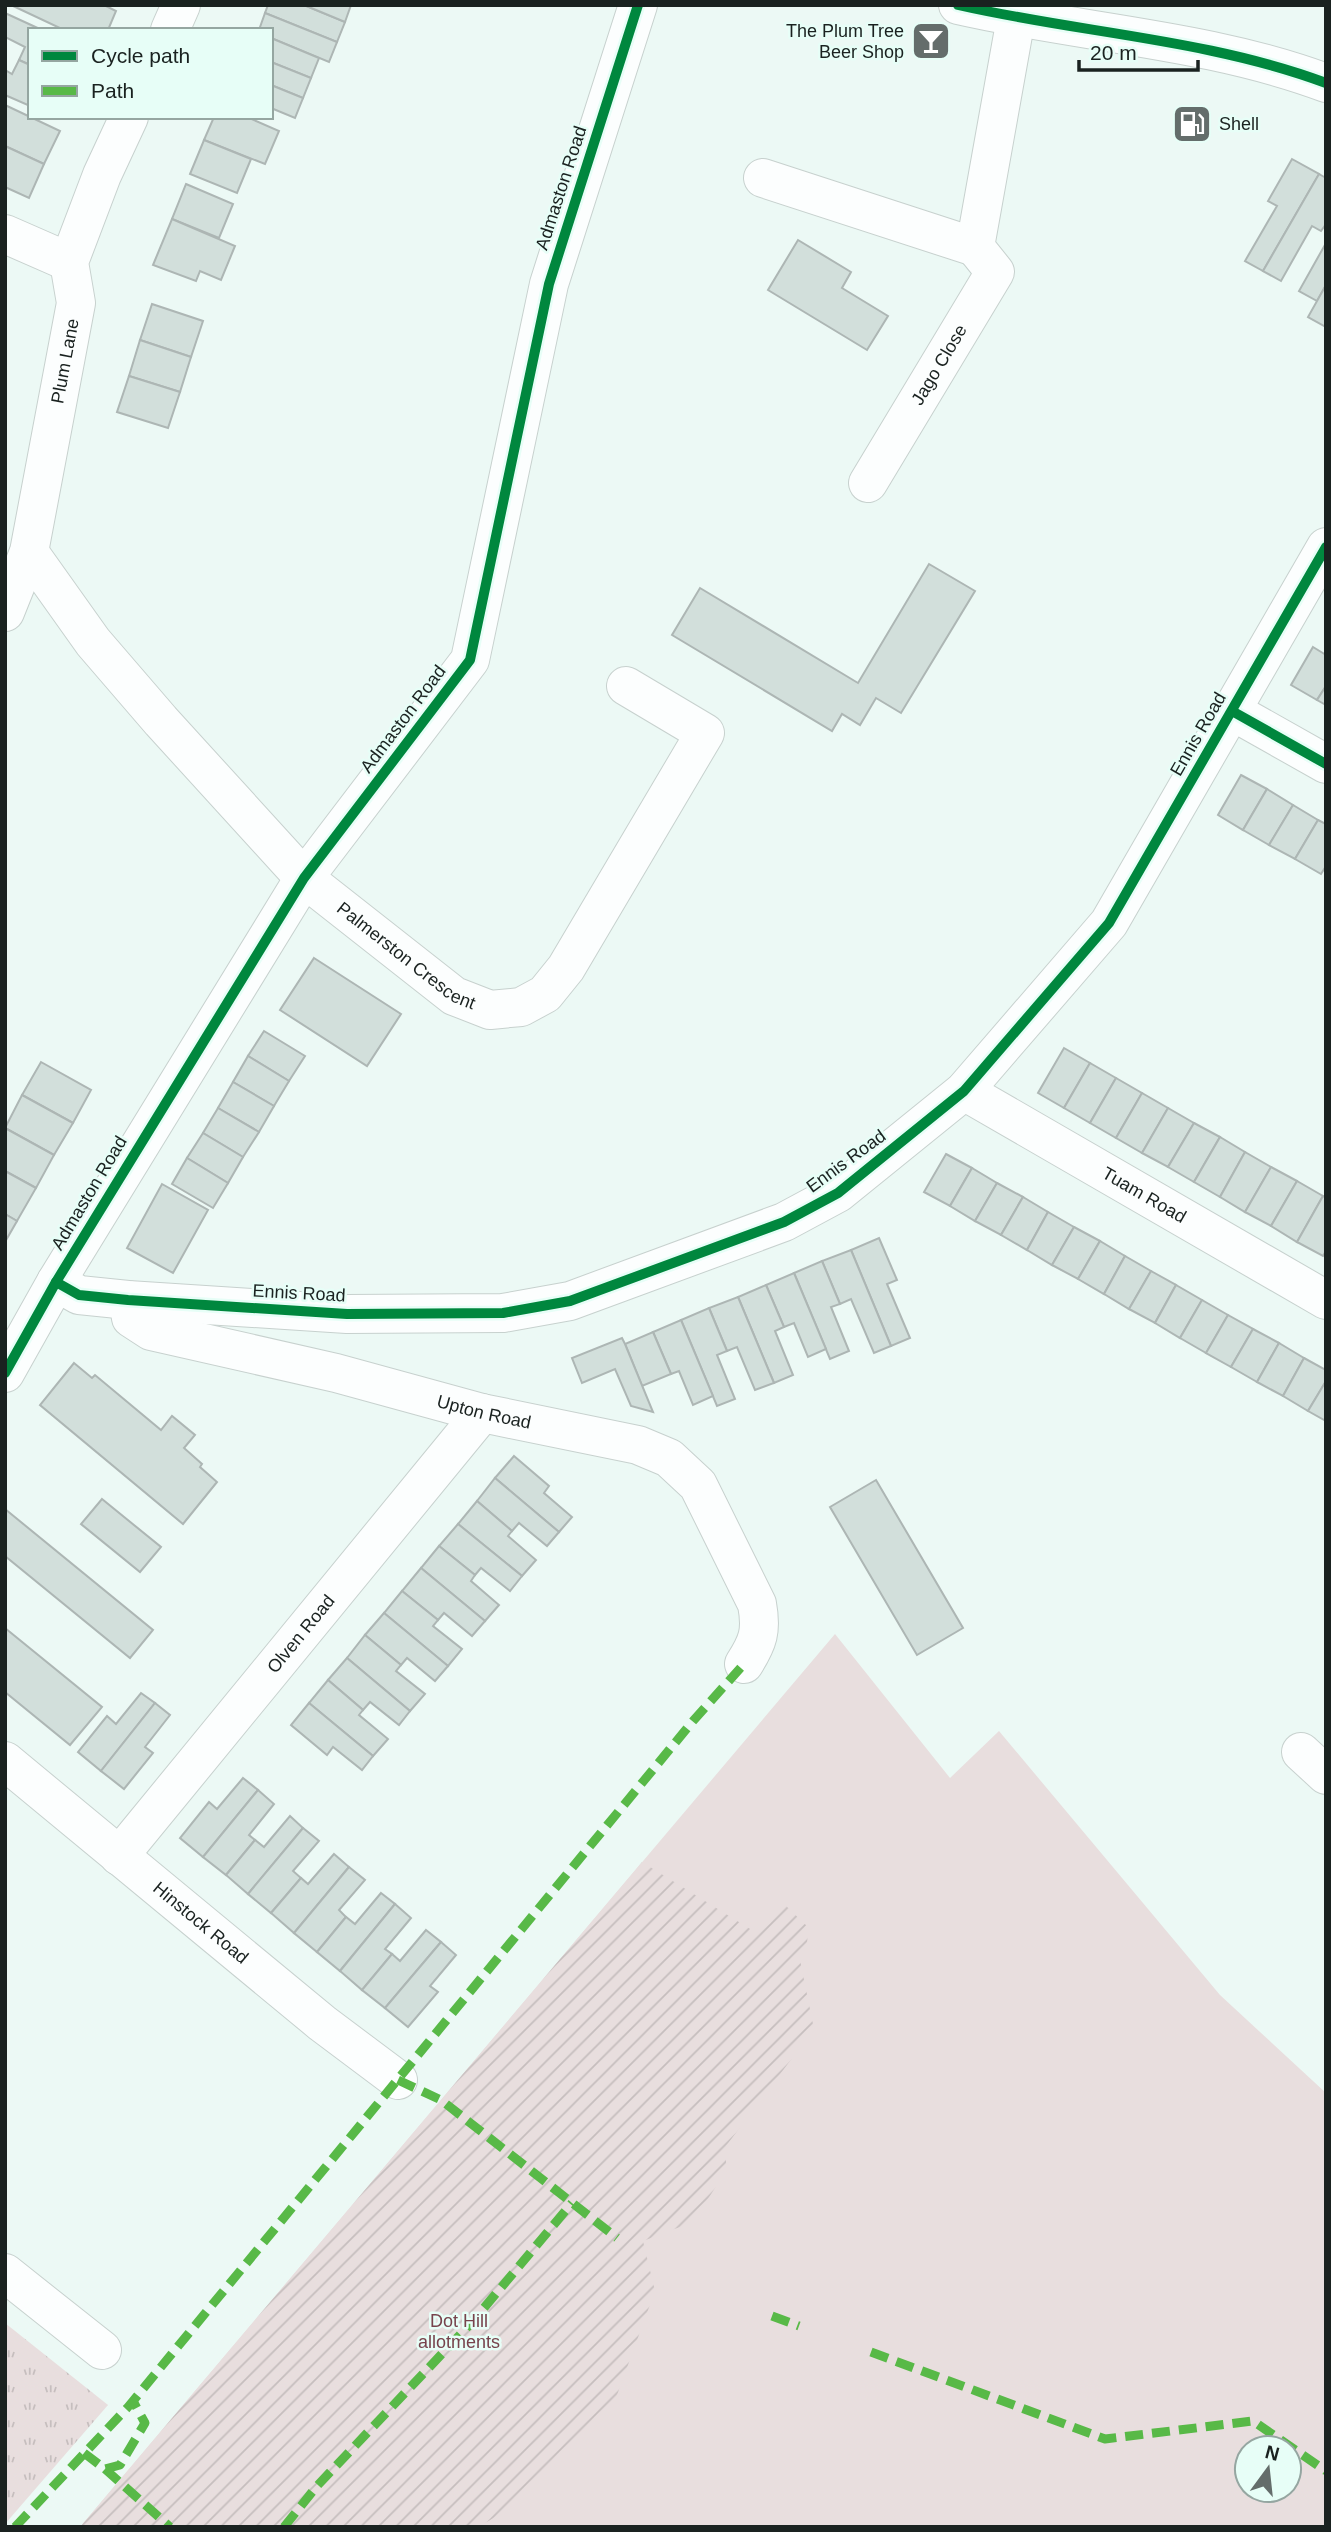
<svg xmlns="http://www.w3.org/2000/svg" width="1331" height="2532" viewBox="0 0 1331 2532" font-family="Arial,sans-serif">
	<style>
		.grass { fill: #e8dede; fill-rule: evenodd }
		.park { fill: url(#park-tufts) }
		.garden { fill: url(#garden-furrows) }
		.building { fill: #d2dfdb; stroke: #adb6b4; stroke-width: 2 }
		.lines { fill: none; stroke-linecap: round; stroke-linejoin: round }
		.minor-casing { stroke: #c7d1ce; stroke-width: 40 }
		.minor { stroke: #fcfefe; stroke-width: 38 }
		.quiet { stroke: #58b947; stroke-width: 9; stroke-dasharray: 18 9; stroke-linecap: butt }
		.cycleway-casing { stroke: #e7fef7; stroke-width: 15 }
		.cycleway { stroke: #00873e; stroke-width: 10 }
		.labels { text-anchor: middle; stroke-width: 5; stroke-linejoin: round; paint-order: stroke }
		.poi-label { font-size: 18px; fill: #1a2220; stroke: #e7fef7; text-anchor: end }
		.street-label { font-size: 18px; fill: #1a2220; stroke: #e7fef7 }
		.park-label { font-size: 18px; fill: #77434c; stroke: #e7fef7 }
	</style>
	<defs>
		<pattern id="park-tufts" width="24" height="20" patternUnits="userSpaceOnUse" patternTransform="scale(1.75)"><rect width="24" height="20" fill="#e8dede"/><path d="M3 7l-1-3M5 7V3M7 7l1-3M15 17l-1-3M17 17v-4M19 17l1-3" fill="none" stroke="#c6bebe"/></pattern>
		<pattern id="garden-furrows" width="10" height="10" patternUnits="userSpaceOnUse" patternTransform="scale(1.75)"><rect width="10" height="10" fill="#e8dede"/><path d="M-1 1l2-2M0 10L10 0M9 11l2-2" fill="none" stroke="#c6bebe"/></pattern>
	</defs>
	<rect width="100%" height="100%" fill="#ecf9f5"/>
	<path class="grass" d="M835,1634l115,144 49,-47 221,264 106,98v434h-1246zM1247,2448h42v42h-42z"/>
	<polygon class="park" points="5,2323 108,2405 5,2524"/>
	<polygon class="garden" points="642,1862 755,1932 785,1905 809,1928 807,1942 800,1960 814,2029 726,2146 726,2171 693,2222 643,2241 655,2291 613,2406 523,2501 478,2527 80,2527"/>
	<g class="building">
		<polygon points="11,5 104,5 116,11 108,30 64,30"/>
		<polygon points="268,5 304,5 345,22 337,42 265,13"/>
		<polygon points="304,5 351,5 345,22"/>
		<polygon points="5,13 42,30 30,30 30,65 19,60 25,47 5,37"/>
		<polygon points="265,13 337,42 329,62 271,38 271,30 259,30"/>
		<polygon points="271,38 319,58 311,78 271,62"/>
		<polygon points="19,60 30,65 30,106 5,95 5,70 12,74"/>
		<polygon points="271,62 311,78 303,98 271,85"/>
		<polygon points="271,85 303,98 295,118 271,108"/>
		<polygon points="5,105 60,131 44,164 5,146"/>
		<polygon points="214,117 247,117 279,131 265,164 204,140"/>
		<polygon points="204,140 251,159 237,193 190,174"/>
		<polygon points="5,146 44,164 29,198 5,187"/>
		<polygon points="1292,159 1319,174 1263,271 1245,261 1277,206 1268,201"/>
		<polygon points="1319,174 1326,178 1326,224 1321,231 1312,226 1281,281 1263,271"/>
		<polygon points="186,184 233,204 219,238 172,219"/>
		<polygon points="172,219 235,246 221,280 200,271 196,281 153,265"/>
		<polygon points="798,240 851,272 842,288 888,316 867,350 768,290"/>
		<polygon points="1326,243 1326,285 1317,301 1299,291"/>
		<polygon points="1326,285 1326,327 1308,317"/>
		<polygon points="152,304 203,321 191,357 140,340"/>
		<polygon points="140,340 191,357 180,392 129,376"/>
		<polygon points="129,376 180,392 168,428 117,412"/>
		<polygon points="929,564 975,591 901,713 876,698 860,725 842,714 832,731 672,635 700,588 858,683"/>
		<polygon points="1313,647 1326,655 1326,686 1317,700 1291,685"/>
		<polygon points="1326,686 1326,705 1317,700"/>
		<polygon points="1241,775 1267,789 1243,830 1218,815"/>
		<polygon points="1267,789 1293,805 1269,845 1243,830"/>
		<polygon points="1293,805 1318,820 1295,859 1269,845"/>
		<polygon points="1318,820 1326,824 1326,866 1321,874 1295,859"/>
		<polygon points="314,958 401,1014 367,1066 280,1010"/>
		<polygon points="264,1031 305,1056 289,1081 248,1056"/>
		<polygon points="1064,1048 1090,1063 1064,1108 1038,1093"/>
		<polygon points="248,1056 289,1081 274,1106 233,1082"/>
		<polygon points="41,1062 91,1090 73,1123 22,1095"/>
		<polygon points="1090,1063 1116,1078 1090,1123 1064,1108"/>
		<polygon points="1116,1078 1142,1093 1116,1138 1090,1123"/>
		<polygon points="233,1082 274,1106 259,1132 218,1108"/>
		<polygon points="1142,1093 1168,1108 1142,1153 1116,1138"/>
		<polygon points="22,1095 73,1123 54,1155 5,1128"/>
		<polygon points="218,1108 259,1132 243,1157 203,1133"/>
		<polygon points="1168,1108 1194,1123 1168,1167 1142,1153"/>
		<polygon points="1194,1123 1220,1137 1194,1182 1168,1167"/>
		<polygon points="5,1128 54,1155 36,1188 5,1171"/>
		<polygon points="203,1133 243,1157 228,1183 187,1158"/>
		<polygon points="1220,1137 1245,1152 1220,1197 1194,1182"/>
		<polygon points="1245,1152 1271,1167 1245,1212 1220,1197"/>
		<polygon points="946,1154 972,1168 950,1206 924,1192"/>
		<polygon points="187,1158 228,1183 213,1208 172,1184"/>
		<polygon points="1271,1167 1297,1181 1271,1226 1245,1212"/>
		<polygon points="972,1168 997,1183 975,1221 950,1206"/>
		<polygon points="5,1171 36,1188 17,1221 5,1214"/>
		<polygon points="1297,1181 1323,1196 1297,1242 1271,1226"/>
		<polygon points="997,1183 1023,1197 1001,1235 975,1221"/>
		<polygon points="162,1184 208,1210 173,1273 127,1248"/>
		<polygon points="1323,1196 1326,1198 1326,1251 1323,1256 1297,1242"/>
		<polygon points="1023,1197 1048,1212 1027,1250 1001,1235"/>
		<polygon points="1048,1212 1074,1227 1052,1265 1027,1250"/>
		<polygon points="5,1214 17,1221 5,1242"/>
		<polygon points="1074,1227 1100,1241 1078,1279 1052,1265"/>
		<polygon points="879,1238 897,1280 887,1284 910,1338 891,1346 851,1250"/>
		<polygon points="1100,1241 1125,1256 1104,1294 1078,1279"/>
		<polygon points="851,1250 891,1346 874,1353 851,1299 840,1304 822,1261"/>
		<polygon points="1125,1256 1151,1271 1129,1309 1104,1294"/>
		<polygon points="822,1261 840,1304 831,1307 849,1351 830,1359 794,1273"/>
		<polygon points="1151,1271 1176,1285 1155,1323 1129,1309"/>
		<polygon points="794,1273 826,1349 808,1357 794,1323 784,1327 766,1285"/>
		<polygon points="766,1285 784,1327 775,1331 793,1375 774,1383 738,1297"/>
		<polygon points="1176,1285 1202,1300 1180,1338 1155,1323"/>
		<polygon points="738,1297 774,1383 755,1390 737,1347 727,1351 709,1308"/>
		<polygon points="1202,1300 1228,1315 1206,1353 1180,1338"/>
		<polygon points="709,1308 727,1351 717,1355 735,1399 717,1406 681,1320"/>
		<polygon points="1228,1315 1253,1329 1231,1367 1206,1353"/>
		<polygon points="681,1320 713,1396 693,1405 679,1371 671,1374 653,1332"/>
		<polygon points="1253,1329 1279,1343 1257,1382 1231,1367"/>
		<polygon points="653,1332 671,1374 642,1386 625,1344"/>
		<polygon points="622,1338 625,1344 653,1412 631,1406 615,1369 582,1383 572,1358"/>
		<polygon points="1279,1343 1304,1358 1283,1396 1257,1382"/>
		<polygon points="1304,1358 1326,1370 1326,1381 1308,1411 1283,1396"/>
		<polygon points="74,1363 92,1378 95,1375 161,1430 172,1416 195,1435 184,1448 202,1464 200,1467 217,1482 183,1524 40,1405"/>
		<polygon points="1326,1381 1326,1421 1308,1411"/>
		<polygon points="514,1456 549,1486 544,1493 572,1517 559,1532 495,1478"/>
		<polygon points="495,1478 559,1532 547,1546 519,1523 512,1531 477,1501"/>
		<polygon points="876,1480 963,1628 917,1655 830,1507"/>
		<polygon points="102,1499 161,1547 140,1572 81,1524"/>
		<polygon points="477,1501 512,1531 508,1536 536,1560 522,1576 458,1524"/>
		<polygon points="5,1509 153,1630 130,1658 5,1556"/>
		<polygon points="458,1524 522,1576 510,1591 481,1568 475,1575 439,1546"/>
		<polygon points="439,1546 475,1575 471,1581 499,1605 485,1621 421,1568"/>
		<polygon points="421,1568 485,1621 472,1636 444,1613 438,1620 402,1591"/>
		<polygon points="402,1591 438,1620 433,1626 462,1649 448,1666 384,1613"/>
		<polygon points="384,1613 448,1666 435,1681 407,1658 401,1665 365,1635"/>
		<polygon points="5,1628 102,1707 70,1745 5,1692"/>
		<polygon points="365,1635 401,1665 396,1671 425,1694 410,1711 347,1658"/>
		<polygon points="347,1658 410,1711 399,1725 370,1702 363,1710 328,1680"/>
		<polygon points="328,1680 363,1710 359,1715 388,1739 373,1756 309,1703"/>
		<polygon points="141,1693 155,1703 101,1771 78,1752 107,1716 116,1724"/>
		<polygon points="155,1703 170,1715 145,1747 153,1753 124,1789 101,1771"/>
		<polygon points="309,1703 373,1756 362,1770 333,1747 327,1755 291,1725"/>
		<polygon points="243,1778 258,1790 203,1857 180,1838 209,1802 217,1809"/>
		<polygon points="258,1790 274,1804 249,1835 255,1840 226,1875 203,1857"/>
		<polygon points="290,1816 303,1828 248,1894 226,1875 255,1840 264,1847"/>
		<polygon points="303,1828 319,1841 293,1871 301,1878 271,1913 248,1894"/>
		<polygon points="334,1854 349,1867 294,1933 271,1913 301,1878 308,1884"/>
		<polygon points="349,1867 365,1880 339,1910 346,1917 317,1952 294,1933"/>
		<polygon points="381,1893 395,1904 340,1971 317,1952 346,1917 355,1924"/>
		<polygon points="395,1904 411,1918 385,1949 392,1954 362,1990 340,1971"/>
		<polygon points="426,1930 441,1942 385,2008 362,1990 392,1954 400,1961"/>
		<polygon points="441,1942 456,1955 430,1986 438,1992 408,2027 385,2008"/>
	</g>
	<g class="lines">
		<g class="minor-casing">
			<g id="minor">
				<path d="M958,5c122,28 250,34 368,78"/>
				<polyline points="170,30 181,5"/>
				<polyline points="763,178 975,247"/>
				<polyline points="5,234 69,262"/>
				<path id="s1" d="M868,483l127,-211 -20,-25 41,-229"/>
				<path id="s2" d="M29,552l64,90 68,79 143,157 150,118 36,14 31,-3 24,-13 21,-26 139,-235 -79,-47"/>
				<path id="s3" d="M5,612l24,-60 47,-249 -7,-41 33,-87 27,-58"/>
				<polyline points="1232,711 1326,764"/>
				<path id="s4" d="M964,1091l362,209"/>
				<polyline points="56,1282 79,1295 128,1300 347,1314 503,1313 570,1301 784,1222 838,1193 964,1091 1109,923 1326,547"/>
				<path id="s5" d="M128,1300l3,18 20,13 185,42 146,40 156,32 31,13 29,27 59,119c5,27 1,38 -13,60"/>
				<polyline points="5,1373 56,1282 304,878 470,660 549,284 638,5"/>
				<polyline points="1301,1752 1326,1775"/>
				<path id="s6" d="M5,1761l317,262 76,57"/>
				<path id="s7" d="M119,1856l363,-443"/>
				<polyline points="5,2273 102,2350"/>
			</g>
		</g>
		<use href="#minor" class="minor"/>
		<g class="quiet">
			<polyline points="398,2080 441,2100 617,2238"/>
			<polyline points="772,2316 799,2326"/>
			<polyline points="871,2352 1105,2439 1253,2421 1326,2471"/>
			<polyline points="84,2453 105,2469 120,2465 145,2423 133,2401"/>
			<polyline points="105,2469 170,2527"/>
			<polyline points="15,2527 128,2407 693,1721 744,1664"/>
			<polyline points="284,2527 317,2486 473,2321 572,2203"/>
		</g>
		<g class="cycleway-casing">
			<g id="cycleway">
				<path d="M958,5c122,28 250,34 368,78"/>
				<polyline points="1232,711 1326,764"/>
				<polyline points="56,1282 79,1295 128,1300 347,1314 503,1313 570,1301 784,1222 838,1193 964,1091 1109,923 1326,547"/>
				<polyline points="5,1373 56,1282 304,878 470,660 549,284 638,5"/>
			</g>
		</g>
		<use href="#cycleway" class="cycleway"/>
	</g>
	<defs>
		<g id="bar-square" transform="scale(2.0125)"><rect x="-9" y="-9" width="18" height="18" rx="4" fill="#646d6b" stroke="#e7fef7"/><path d="M-6-5H6L.8 .8V4.5H3.5V6h-7V4.5H-.8V.8Z" fill="#fff"/></g>
		<g id="fuel-square" transform="scale(2.0125)"><rect x="-9" y="-9" width="18" height="18" rx="4" fill="#646d6b" stroke="#e7fef7"/><path d="M-5.5-6h7V0h2V4h1.3V-2.5L3-4.5l.8-.8L6-3V5H2.5V1h-1V6h-7ZM-4.2-4.7v3.2H.2V-4.7Z" fill="#fff"/></g>
	</defs>
	<g fill-rule="evenodd">
		<use href="#bar-square" x="931" y="41"/>
		<use href="#fuel-square" x="1192" y="124"/>
	</g>
	<g class="labels">
		<g class="poi-label">
			<text x="904" y="37">The Plum Tree<tspan x="904" dy="21">Beer Shop</tspan></text>
			<text x="1219" y="130" text-anchor="start">Shell</text>
		</g>
		<g class="street-label">
			<text transform="translate(561 188) rotate(-72)" y="6">Admaston Road</text>
			<text dy="6" stroke="none"><textPath href="#s3" startOffset="259">Plum Lane</textPath></text>
			<text dy="6" stroke="none"><textPath href="#s1" startOffset="138">Jago Close</textPath></text>
			<text transform="translate(403 719) rotate(-53)" y="6">Admaston Road</text>
			<text transform="translate(1198 734) rotate(-60)" y="6">Ennis Road</text>
			<text dy="6" stroke="none"><textPath href="#s2" startOffset="556">Palmerston Crescent</textPath></text>
			<text transform="translate(846 1161) rotate(-36)" y="6">Ennis Road</text>
			<text transform="translate(89 1193) rotate(-59)" y="6">Admaston Road</text>
			<text dy="6" stroke="none"><textPath href="#s4" startOffset="208">Tuam Road</textPath></text>
			<text transform="translate(299 1293) rotate(3)" y="6">Ennis Road</text>
			<text dy="6" stroke="none"><textPath href="#s5" startOffset="385">Upton Road</textPath></text>
			<text dy="6" stroke="none"><textPath href="#s7" startOffset="287">Olven Road</textPath></text>
			<text dy="6" stroke="none"><textPath href="#s6" startOffset="254">Hinstock Road</textPath></text>
		</g>
		<g class="park-label">
			<text x="459" y="2327">Dot Hill<tspan x="459" dy="21">allotments</tspan></text>
		</g>
	</g>
	<rect width="1331" height="2532" fill="none" stroke="#1a2220" stroke-width="14"/>
	<rect x="28" y="28" width="245" height="91" fill="#e7fef7" stroke="#95a6a1" stroke-width="2"/>
	<rect x="42" y="51" width="35" height="10" fill="#00873e" stroke="#95a6a1" stroke-width="2"/>
	<text x="91" y="63" font-size="21" fill="#1a2220">Cycle path</text>
	<rect x="42" y="86" width="35" height="10" fill="#58b947" stroke="#95a6a1" stroke-width="2"/>
	<text x="91" y="98" font-size="21" fill="#1a2220">Path</text>
	<g transform="translate(1268 2469) rotate(15)"><circle r="33" fill="#e7fef7" stroke="#95a6a1" stroke-width="2"/>
	<path d="M0-5L12 26L0 18L-12 26Z" fill="#646d6b"/>
	<text y="-10" font-size="19" font-weight="bold" text-anchor="middle" fill="#1a2220">N</text>
	</g>
	<path d="M1079 60v10h119v-10" fill="none" stroke="#1a2220" stroke-width="3.5"/>
	<text x="1090" y="60" font-size="21" fill="#1a2220" stroke="#e7fef7" stroke-width="5" paint-order="stroke">20 m</text>
</svg>
